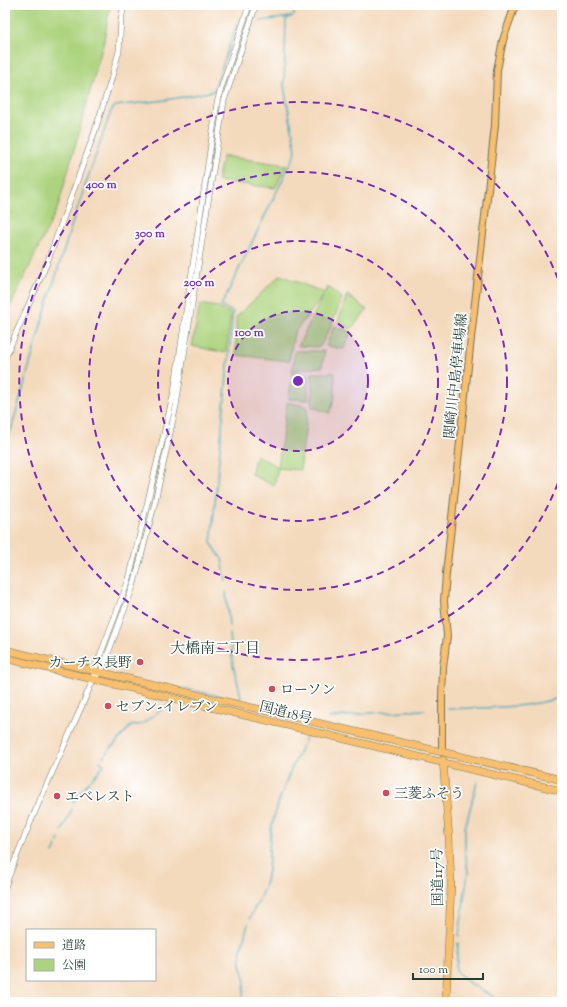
<svg xmlns="http://www.w3.org/2000/svg" width="567" height="1007" viewBox="0 0 567 1007" font-family="'Sorts Mill Goudy','Noto Serif JP',serif">
	<style>
		.green { fill: #acd37d; stroke: #668858 }
		.lines { fill: none; stroke-linecap: round; stroke-linejoin: round }
		.stream { stroke: #3ca9bb; stroke-width: 1.5 }
		.minor-casing { stroke: #6a7464; stroke-width: 6 }
		.major-casing { stroke: #6a7464; stroke-width: 8 }
		.highway-casing { stroke: #6a7464; stroke-width: 8 }
		.minor { stroke: #fff; stroke-width: 5 }
		.major { stroke: #f9bf6d; stroke-width: 6 }
		.highway { stroke: #f9bf6d; stroke-width: 7 }
		.ring { fill: none; stroke: #7b2cbf; stroke-width: 2; stroke-dasharray: 7 5 }
		.poi-dot { fill: #d1495b; stroke: #fff; stroke-width: 1.5 }
		.labels { text-anchor: middle; stroke-width: 3.5; stroke-linejoin: round; paint-order: stroke }
		.street-label { font-size: 14px; fill: #1f3d34; stroke: #fff }
		.poi-label { font-size: 14px; fill: #1f3d34; stroke: #fff; text-anchor: start }
		.neighbourhood-label { font-size: 15px; fill: #1f3d34; stroke: #fff }
		.centre { fill: #7b2cbf; stroke: #fff; stroke-width: 2 }
		.ring-label { font-size: 12px; text-anchor: middle; font-weight: bold; fill: #7b2cbf; stroke: #fff; stroke-width: 3.5; stroke-linejoin: round; paint-order: stroke }
	</style>
	<rect width="100%" height="100%" fill="#fff"/>
	<filter id="ink" filterUnits="userSpaceOnUse"><feTurbulence type="fractalNoise" baseFrequency=".025" numOctaves="2"/><feDisplacementMap in="SourceGraphic" scale="8" xChannelSelector="R" yChannelSelector="G"/><feConvolveMatrix kernelMatrix="1 2 1 2 8 2 1 2 1" color-interpolation-filters="sRGB"/></filter>
	<filter id="wash" filterUnits="userSpaceOnUse"><feTurbulence type="fractalNoise" baseFrequency=".012" numOctaves="4" result="noise"/><feDisplacementMap in="SourceGraphic" scale="16" xChannelSelector="R" yChannelSelector="G"/><feGaussianBlur stdDeviation="0.9" result="paint"/><feColorMatrix in="noise" values="0 0 0 0 0 0 0 0 0 0 0 0 0 0 0 0 0 1.4 0 .05"/><feComposite in="paint" operator="in"/></filter>
	<g filter="url(#wash)">
		<rect width="100%" height="100%" fill="#f4dabd"/>
		<g class="green">
			<polygon points="5,5 110,5 104,41 58,207 5,317"/>
			<polygon points="223,156 287,165 275,188 217,181"/>
			<polygon points="280,275 325,293 328,287 342,298 332,324 320,347 298,346 323,296 294,333 289,361 236,355 236,317"/>
			<polygon points="347,295 367,310 351,329 338,322"/>
			<polygon points="200,304 217,307 231,314 226,353 192,346"/>
			<polygon points="334,326 351,332 344,349 326,346"/>
			<polygon points="295,351 325,351 322,367 294,370 308,376 308,400 289,399"/>
			<polygon points="312,373 335,373 335,397 330,413 312,407"/>
			<polygon points="287,402 308,407 300,470 278,468 274,486 251,474 256,455 278,467"/>
		</g>
		<g class="lines">
			<g class="stream">
				<polyline points="260,21 291,17 294,15 294,8 292,5"/>
				<polyline points="5,451 46,308 71,227 111,111 115,106 166,100 214,91 226,55 237,25"/>
				<polyline points="226,581 222,559 211,543 233,312 221,306 295,154 296,151 284,86 286,20 288,18"/>
				<polyline points="226,592 229,626"/>
				<polyline points="182,688 239,700 241,696 233,665 230,634"/>
				<path d="M448,709c38,-2 77,0 114,-12"/>
				<polyline points="329,718 370,713 425,710"/>
				<polyline points="103,757 131,726 142,724 169,704"/>
				<polyline points="73,802 83,789 104,765 100,761"/>
				<polyline points="62,831 72,809"/>
				<polyline points="53,853 59,839"/>
				<path d="M250,918c7,-15 17,-32 18,-49 2,-14 0,-29 4,-43 7,-31 20,-60 34,-88"/>
				<polyline points="459,936 468,872 465,850 465,828 477,782"/>
				<polyline points="458,943 456,971 469,983 489,994 500,1002"/>
				<polyline points="242,1002 245,983 241,963 241,950 248,924"/>
			</g>
		</g>
	</g>
	<g filter="url(#ink)">
		<g class="lines">
			<g class="minor-casing">
				<g id="minor">
					<polyline points="5,358 47,263 94,134 111,80 119,51 121,20 124,5"/>
					<polyline points="93,680 101,672 134,584 154,506 176,406 224,101 256,5"/>
					<path d="M5,887c25,-71 59,-138 88,-207l2,-11 34,-90 45,-187 43,-289c9,-34 22,-65 32,-98"/>
				</g>
			</g>
			<g class="major-casing">
				<polyline id="major" points="442,752 442,697 443,668 447,636 444,601 446,574 472,329 490,172 495,125 497,70 503,40 515,5"/>
			</g>
			<g class="highway-casing">
				<g id="highway">
					<polyline points="5,650 562,780"/>
					<polyline points="5,658 562,791"/>
					<polyline points="443,760 449,838 451,884 446,1002"/>
				</g>
			</g>
			<use href="#minor" class="minor"/>
			<use href="#major" class="major"/>
			<use href="#highway" class="highway"/>
		</g>
	</g>
	<circle cx="298" cy="381" r="70" fill="#7b2cbf" fill-opacity=".12"/>
	<g class="ring">
		<circle cx="298" cy="381" r="70"/>
		<circle cx="298" cy="381" r="140"/>
		<circle cx="298" cy="381" r="209"/>
		<path d="M562 472A279 279 0 1 1 562 290"/>
	</g>
	<g class="poi-dot">
		<circle cx="140" cy="662" r="4"/>
		<circle cx="272" cy="689" r="4"/>
		<circle cx="108" cy="706" r="4"/>
		<circle cx="386" cy="793" r="4"/>
		<circle cx="57" cy="796" r="4"/>
	</g>
	<g class="labels">
		<g class="street-label">
			<text transform="translate(455 376) rotate(-84)" y="5">関崎川中島停車場線</text>
			<text transform="translate(286 712) rotate(14)" y="5">国道18号</text>
			<text transform="translate(437 877) rotate(-91)" y="5">国道117号</text>
		</g>
		<g class="poi-label">
			<text x="132" y="667" text-anchor="end">カーチス長野</text>
			<text x="280" y="694">ローソン</text>
			<text x="116" y="711">セブン-イレブン</text>
			<text x="394" y="798">三菱ふそう</text>
			<text x="65" y="801">エベレスト</text>
		</g>
		<g class="neighbourhood-label">
			<text x="215" y="653">大橋南二丁目</text>
		</g>
	</g>
	<circle cx="298" cy="381" r="6" class="centre"/>
	<g class="ring-label">
		<text x="101" y="188">400 m</text>
		<text x="150" y="237">300 m</text>
		<text x="199" y="286">200 m</text>
		<text x="249" y="336">100 m</text>
	</g>
	<rect width="567" height="1007" fill="none" stroke="#fff" stroke-width="20"/>
	<rect x="26" y="929" width="130" height="52" fill="#ffffff" stroke="#a5b1ae"/>
	<rect x="34" y="942" width="20" height="6" fill="#f9bf6d" stroke="#a5b1ae"/>
	<text x="62" y="949" font-size="12" fill="#1f3d34">道路</text>
	<rect x="34" y="959" width="20" height="12" fill="#acd37d" stroke="#a5b1ae"/>
	<text x="62" y="969" font-size="12" fill="#1f3d34">公園</text>
	<path d="M413 973v6h70v-6" fill="none" stroke="#1f3d34" stroke-width="2"/>
	<text x="419" y="973" font-size="12" fill="#1f3d34" stroke="#ffffff" stroke-width="3" paint-order="stroke">100 m</text>
</svg>
